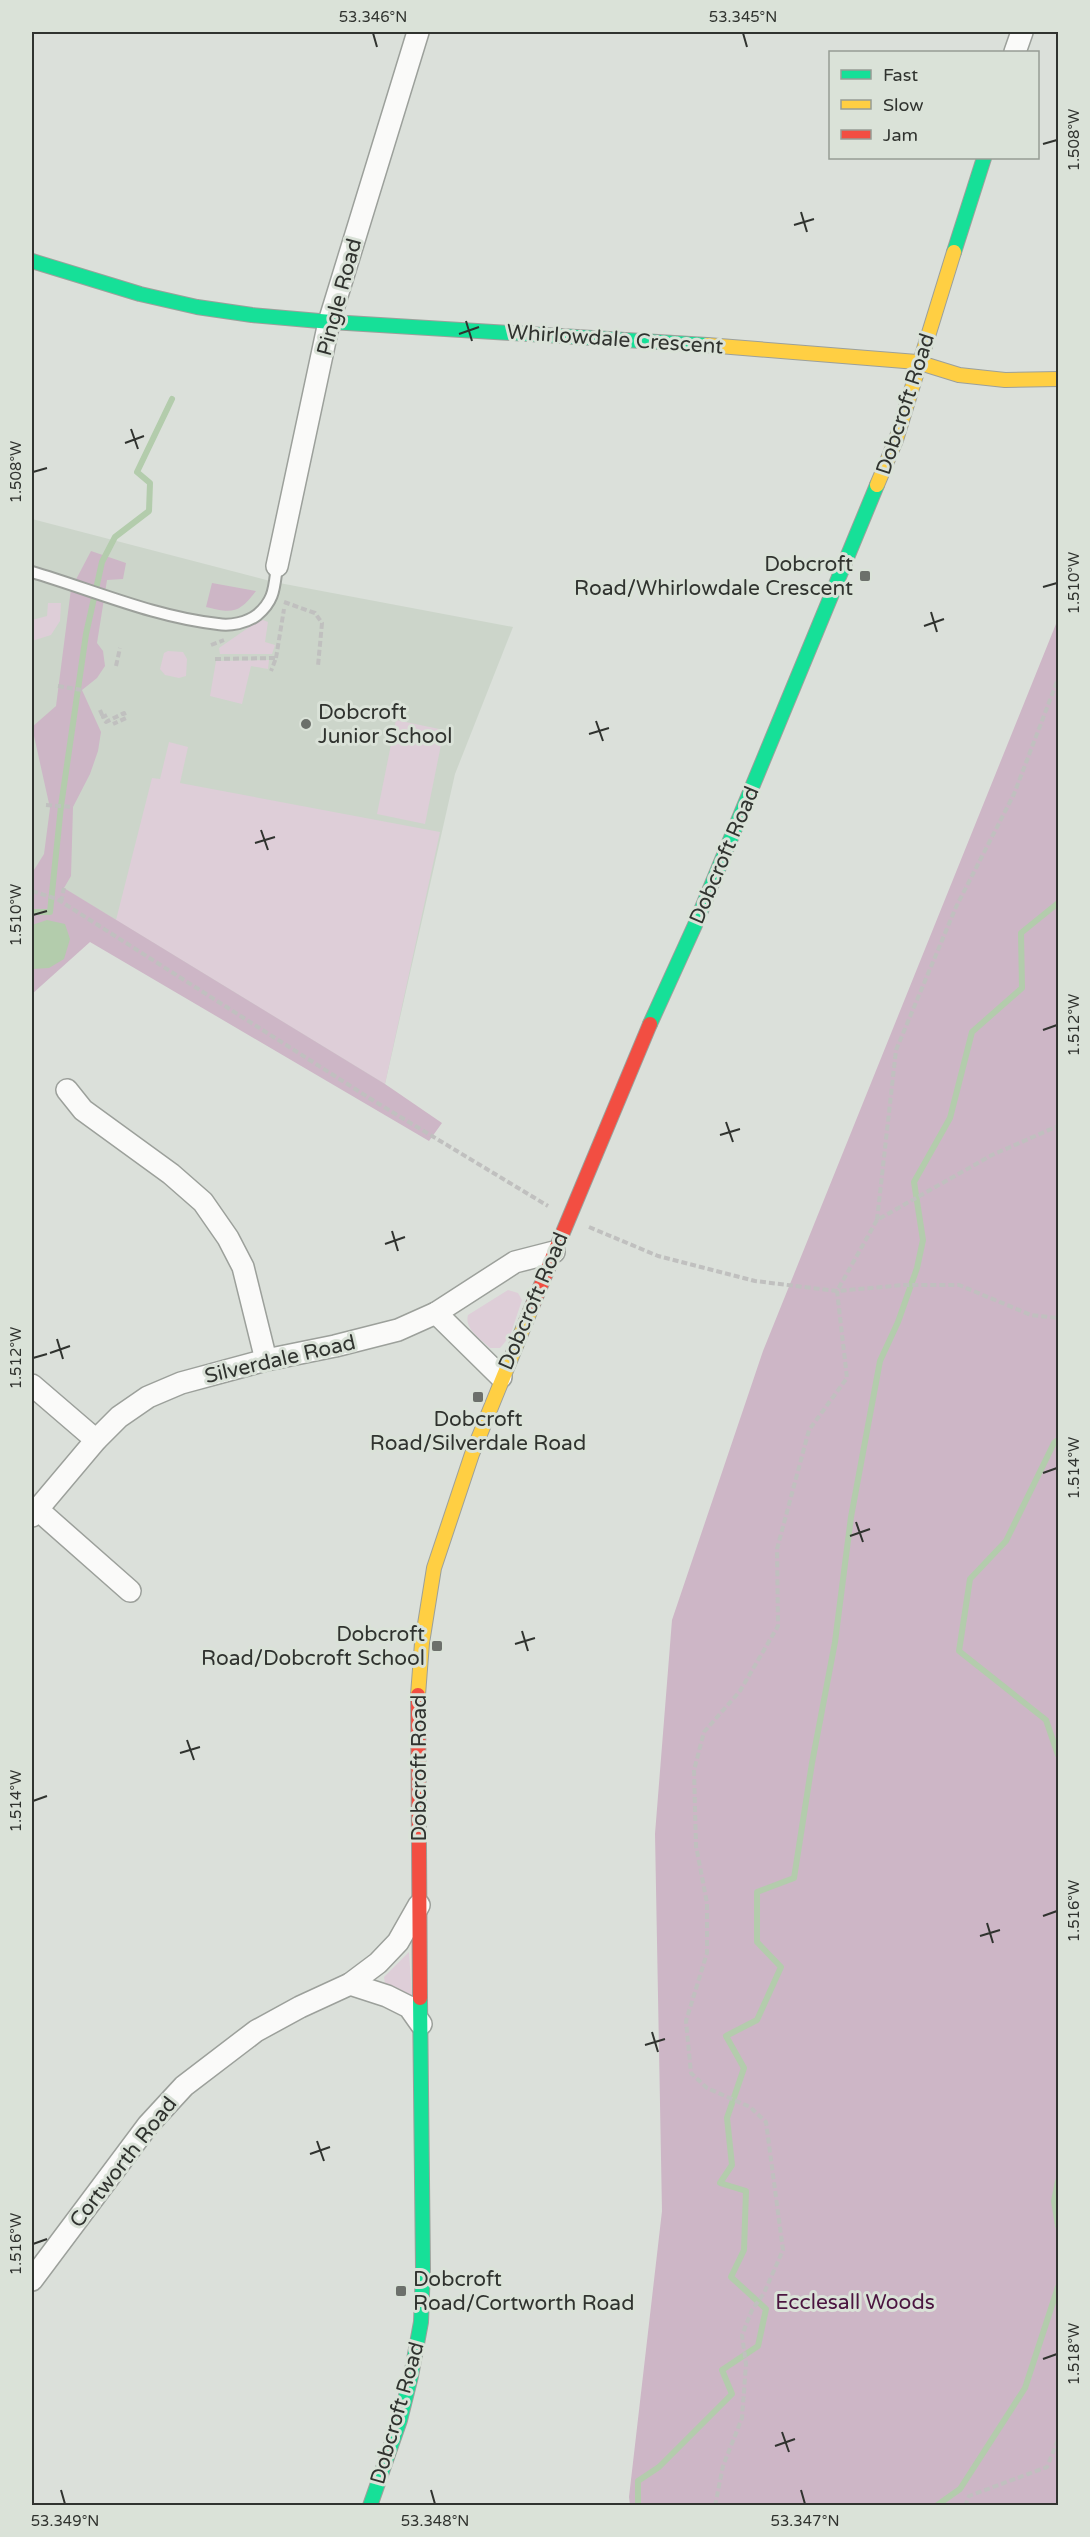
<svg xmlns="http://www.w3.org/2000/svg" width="1090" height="2537" viewBox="0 0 1090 2537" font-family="'Varela Round',sans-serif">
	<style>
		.built { fill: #ccd5ca }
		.green { fill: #deced8 }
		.forest { fill: #cdb6c6 }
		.water { fill: #b3ccac }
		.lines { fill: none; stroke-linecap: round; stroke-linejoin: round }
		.stream { stroke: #b3ccac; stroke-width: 6 }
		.lane-casing { stroke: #9ca09b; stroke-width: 14 }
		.street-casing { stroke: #9ca09b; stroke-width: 24 }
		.fast-casing { stroke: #9ca09b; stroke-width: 16 }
		.slow-casing { stroke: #9ca09b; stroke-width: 16 }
		.jam-casing { stroke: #9ca09b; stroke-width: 16 }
		.path { stroke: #c0c0bf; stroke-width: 4; stroke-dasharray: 6 3; stroke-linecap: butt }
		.lane { stroke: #fafaf9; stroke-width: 10 }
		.street { stroke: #fafaf9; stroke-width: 21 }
		.fast { stroke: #16e098; stroke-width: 14 }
		.slow { stroke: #ffcf43; stroke-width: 14 }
		.jam { stroke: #f24e42; stroke-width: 14 }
		.ticks { fill: none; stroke: #30332f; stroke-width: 2 }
		.poi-dot { fill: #6c706b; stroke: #dae2d8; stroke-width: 2 }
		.labels { text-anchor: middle; stroke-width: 6; stroke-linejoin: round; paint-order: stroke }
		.street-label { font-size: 21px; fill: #30332f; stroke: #dae2d8 }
		.poi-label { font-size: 21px; fill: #30332f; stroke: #dae2d8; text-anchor: end }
		.park-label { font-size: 21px; fill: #4b1540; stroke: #dae2d8 }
		.neatline { fill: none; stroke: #30332f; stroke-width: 2 }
		.ticks-label { font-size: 15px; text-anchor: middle; fill: #30332f }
	</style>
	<rect width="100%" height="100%" fill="#dbe0da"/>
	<polygon class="built" points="32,519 274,582 513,627 455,774 385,1084 32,869"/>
	<g class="green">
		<polygon points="48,603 61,603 60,621 51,635 32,641 32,620 47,616"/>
		<polygon points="263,620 268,622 265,642 275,645 272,654 220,654 219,648 255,623"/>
		<polygon points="168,651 183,652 187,659 186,676 179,678 165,675 160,669 164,653"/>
		<polygon points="269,660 268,669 251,666 242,704 210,696 216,661"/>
		<polygon points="396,720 444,730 425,824 377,814"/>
		<polygon points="169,742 188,747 180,783 440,832 385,1084 116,920 152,778 160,779"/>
		<path d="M508,1290l10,3 4,7 -12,36 -10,12h-10c-9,-9 -26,-19 -22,-33z"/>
		<polygon points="409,1952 412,1996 385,1984 384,1977"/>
	</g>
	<g class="forest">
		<polygon points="91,551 126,563 123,579 107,580 97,643 103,651 105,666 97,678 82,690 101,732 98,751 90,774 73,807 71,876 64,888 385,1084 442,1123 429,1141 90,942 32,994 32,869 34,870 44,854 50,808 32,727 56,706 71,589"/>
		<path d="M212,583l44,8c-17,22 -23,23 -50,16z"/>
		<polygon points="1058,619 1058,2505 630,2505 629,2497 662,2211 655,1834 672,1620 763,1351"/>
	</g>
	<polygon class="water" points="47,920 65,924 70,939 64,959 49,968 32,969 32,925"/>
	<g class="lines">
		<g class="stream">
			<polyline points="32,912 50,912 61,806 86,634 102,562 115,537 149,511 150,483 137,472 172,399"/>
			<polyline points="1058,1440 1054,1443 1006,1541 970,1579 959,1651 1046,1720 1058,1755"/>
			<polyline points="1058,2181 1054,2201 1058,2226"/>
			<polyline points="638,2506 638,2481 659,2467 732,2394 722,2370 758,2346 766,2309 731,2277 744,2250 746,2191 720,2183 732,2165 727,2118 744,2068 726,2036 757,2020 781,1967 757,1942 757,1892 794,1878 812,1763 835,1642 851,1517 880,1361 898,1322 917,1268 923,1240 914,1182 950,1118 972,1032 1022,988 1021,933 1058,903"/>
			<polyline points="936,2506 960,2489 1025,2388 1058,2287"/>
		</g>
		<g class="lane-casing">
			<path id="lane" d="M32,572c61,18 122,45 186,52 12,2 29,-1 39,-9 18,-15 17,-28 20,-49"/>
		</g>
		<g class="street-casing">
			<g id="street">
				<polyline points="1015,52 1022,32"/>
				<polyline points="277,566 329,322 418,32"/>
				<polyline points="67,1090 83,1110 171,1174 203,1202 228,1238 243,1267 266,1360"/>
				<polyline points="436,1313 501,1377"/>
				<polyline points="32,1385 96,1440"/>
				<polyline points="37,1509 130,1591"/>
				<polyline points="32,1516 96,1440 119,1417 148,1397 181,1383 266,1360 335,1346 398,1330 436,1313 515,1262 554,1252"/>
				<polyline points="350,1984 387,1996 409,2007 421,2024"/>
				<polyline points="32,2280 148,2125 184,2086 256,2031 300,2007 350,1984 378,1963 398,1942 419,1905"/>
			</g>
		</g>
		<g class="fast-casing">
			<g id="fast">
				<polyline points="954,252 984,158"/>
				<polyline points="32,261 140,294 197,307 252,315 331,322 707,345"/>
				<polyline points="650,1024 695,925 877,485"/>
				<polyline points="370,2506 400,2420 411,2376 421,2322 423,2269 420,1998"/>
			</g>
		</g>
		<g class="slow-casing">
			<g id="slow">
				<polyline points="707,345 917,362 959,375 1005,380 1058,379"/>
				<polyline points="877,485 896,440 954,252"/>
				<polyline points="418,1695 422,1643 434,1568 472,1454 531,1309"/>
			</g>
		</g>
		<g class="jam-casing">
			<g id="jam">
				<polyline points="531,1309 650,1024"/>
				<polyline points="418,1695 420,1998"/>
			</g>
		</g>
		<g class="path">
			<polyline points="284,602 315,613 322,623 318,666"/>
			<polyline points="211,645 224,640"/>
			<polyline points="276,658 284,609"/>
			<polyline points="215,659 276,658 271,671"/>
			<polyline points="116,666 120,648"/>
			<polyline points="58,686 82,690"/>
			<polyline points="100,710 103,717"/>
			<polyline points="107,715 103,717 106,722 124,713 126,718 113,724"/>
			<polyline points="46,805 73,807"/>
			<polyline points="32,891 57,899 374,1101 548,1206"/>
			<polyline points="61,902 64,888"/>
			<polyline points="877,1220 896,1050 956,907 1014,794 1058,679"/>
			<polyline points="589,1227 658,1256 755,1281 837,1291 877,1220 992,1155 1058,1126"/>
			<polyline points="715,2506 723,2466 742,2418 746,2364 742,2335 752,2310 764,2293 783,2250 766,2122 750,2107 707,2088 691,2073 686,2021 707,1953 707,1903 696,1846 694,1770 704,1732 740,1691 778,1626 777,1549 809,1430 847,1378 837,1291 904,1285 959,1285 1031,1315 1058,1318"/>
			<polyline points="965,2506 969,2496 1047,2467 1058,2440"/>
		</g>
		<use href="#lane" class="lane"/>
		<use href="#street" class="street"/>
		<use href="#fast" class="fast"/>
		<use href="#slow" class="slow"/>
		<use href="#jam" class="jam"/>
	</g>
	<path class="ticks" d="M373,33l4,14M743,33l4,14M1043,144l14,-4M801,212l6,20M794,225l20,-6M466,321l6,20M459,334l20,-7M131,429l7,20M125,443l19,-7M33,472l14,-4M1043,587l14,-4M931,612l6,20M924,626l20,-7M596,721l7,20M589,734l20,-6M261,830l7,20M255,843l20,-6M33,915l14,-4M1043,1030l14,-5M726,1122l7,20M720,1135l20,-6M392,1231l6,20M385,1244l20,-7M57,1339l6,20M50,1353l20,-7M33,1358l14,-4M1043,1473l14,-5M856,1522l7,20M850,1536l20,-7M522,1631l6,20M515,1644l20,-6M187,1740l7,20M180,1753l20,-6M33,1801l14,-5M1043,1916l14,-5M987,1923l6,20M980,1936l20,-6M652,2032l6,20M645,2045l20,-6M317,2141l7,20M310,2154l20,-7M33,2244l14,-5M1043,2359l14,-5M782,2432l7,20M775,2446l20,-7M61,2490l4,14M431,2490l4,14M801,2490l4,14"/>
	<g class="poi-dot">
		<rect x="859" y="570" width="12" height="12" rx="3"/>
		<circle cx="306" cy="724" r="6"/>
		<rect x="472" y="1391" width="12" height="12" rx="3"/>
		<rect x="431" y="1640" width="12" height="12" rx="3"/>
		<rect x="395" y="2285" width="12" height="12" rx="3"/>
	</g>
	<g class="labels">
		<g class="street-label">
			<text transform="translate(339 297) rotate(-75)" y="7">Pingle Road</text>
			<text transform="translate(615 339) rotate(4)" y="7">Whirlowdale Crescent</text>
			<text transform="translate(905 404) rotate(-72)" y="7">Dobcroft Road</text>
			<text transform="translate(724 855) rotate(-67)" y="7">Dobcroft Road</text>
			<text transform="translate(533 1301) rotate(-67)" y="7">Dobcroft Road</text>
			<text transform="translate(280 1359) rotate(-13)" y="7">Silverdale Road</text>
			<text transform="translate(419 1768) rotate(-90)" y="7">Dobcroft Road</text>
			<text transform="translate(123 2162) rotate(-52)" y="7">Cortworth Road</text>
			<text transform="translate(397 2413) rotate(-74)" y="7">Dobcroft Road</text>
		</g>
		<g class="poi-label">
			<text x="853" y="571">Dobcroft<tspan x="853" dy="24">Road/Whirlowdale Crescent</tspan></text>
			<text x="318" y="719" text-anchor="start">Dobcroft<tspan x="318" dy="24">Junior School</tspan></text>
			<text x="478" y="1426" text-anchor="middle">Dobcroft<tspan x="478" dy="24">Road/Silverdale Road</tspan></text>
			<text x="425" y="1641">Dobcroft<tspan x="425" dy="24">Road/Dobcroft School</tspan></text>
			<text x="413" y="2286" text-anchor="start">Dobcroft<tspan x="413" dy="24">Road/Cortworth Road</tspan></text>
		</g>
		<g class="park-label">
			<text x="855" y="2309">Ecclesall Woods</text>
		</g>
	</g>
	<rect width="1090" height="2537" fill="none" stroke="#dae2d8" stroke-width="66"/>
	<rect x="829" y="51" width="210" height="108" fill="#dae2d8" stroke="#969c94" stroke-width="1.5"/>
	<rect x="841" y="70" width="30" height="9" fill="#16e098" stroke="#969c94" stroke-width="1.5"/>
	<text x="883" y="81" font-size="18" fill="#30332f">Fast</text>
	<rect x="841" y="100" width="30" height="9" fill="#ffcf43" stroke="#969c94" stroke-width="1.5"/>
	<text x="883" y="111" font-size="18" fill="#30332f">Slow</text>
	<rect x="841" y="130" width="30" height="9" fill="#f24e42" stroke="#969c94" stroke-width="1.5"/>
	<text x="883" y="141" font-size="18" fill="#30332f">Jam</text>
	<rect x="33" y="33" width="1024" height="2471" class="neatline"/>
	<g class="ticks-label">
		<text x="373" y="22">53.346°N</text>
		<text x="743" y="22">53.345°N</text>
		<text transform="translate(1074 140) rotate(-90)" y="5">1.508°W</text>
		<text transform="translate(16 472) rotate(-90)" y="5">1.508°W</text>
		<text transform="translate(1074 583) rotate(-90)" y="5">1.510°W</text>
		<text transform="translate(16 915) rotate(-90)" y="5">1.510°W</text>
		<text transform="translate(1074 1025) rotate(-90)" y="5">1.512°W</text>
		<text transform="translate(16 1358) rotate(-90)" y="5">1.512°W</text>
		<text transform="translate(1074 1468) rotate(-90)" y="5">1.514°W</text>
		<text transform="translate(16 1801) rotate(-90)" y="5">1.514°W</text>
		<text transform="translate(1074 1911) rotate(-90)" y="5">1.516°W</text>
		<text transform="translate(16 2244) rotate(-90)" y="5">1.516°W</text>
		<text transform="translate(1074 2354) rotate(-90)" y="5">1.518°W</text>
		<text x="65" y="2526">53.349°N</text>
		<text x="435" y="2526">53.348°N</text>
		<text x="805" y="2526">53.347°N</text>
	</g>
</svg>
